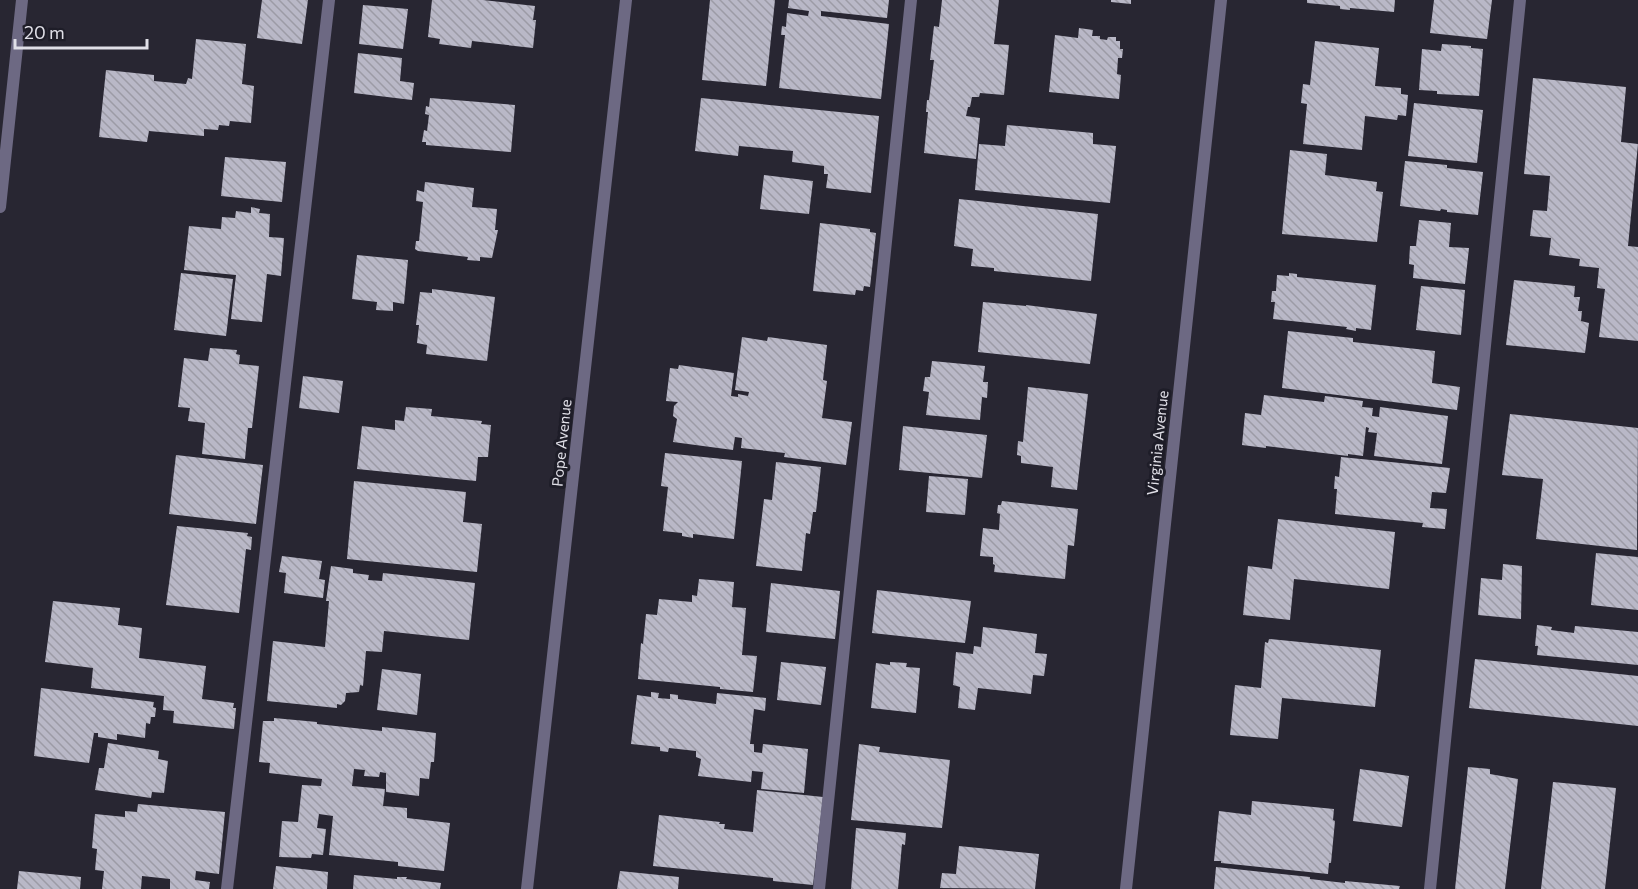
<svg xmlns="http://www.w3.org/2000/svg" width="1638" height="889" viewBox="0 0 1638 889" font-family="Commissioner,sans-serif">
	<style>
		.building { fill: url(#building-back-hatch) }
		.lines { fill: none; stroke-linecap: round; stroke-linejoin: round }
		.service { stroke: #6d6983; stroke-width: 12 }
		.minor { stroke: #6d6983; stroke-width: 12 }
		.labels { text-anchor: middle; stroke-width: 6; stroke-linejoin: round; paint-order: stroke }
		.street-label { font-size: 15px; fill: #e0dfe7; stroke: #1e1d28 }
	</style>
	<defs>
		<pattern id="building-back-hatch" width="6" height="6" patternUnits="userSpaceOnUse" patternTransform="scale(1.5)"><rect width="6" height="6" fill="#b9b8c7"/><path d="M-1 5l2 2M0 0l6 6M5-1l2 2" fill="none" stroke="#9c9ba6"/></pattern>
	</defs>
	<rect width="100%" height="100%" fill="#282632"/>
	<g class="building">
		<polygon points="262,0 308,0 302,44 257,38"/>
		<polygon points="432,0 483,0 535,6 533,20 536,20 533,48 472,41 471,48 439,44 440,39 428,37"/>
		<polygon points="710,0 775,0 766,86 702,80"/>
		<polygon points="789,0 889,0 887,18 821,11 821,16 889,24 881,99 779,88 785,35 781,35 782,26 786,27 787,13 808,16 809,11 788,8"/>
		<polygon points="942,0 999,0 994,44 1009,45 1004,95 980,93 979,97 972,97 970,107 968,107 966,116 980,118 976,159 924,153 928,112 926,112 927,100 929,100 934,60 930,60 934,26 939,27"/>
		<polygon points="1111,0 1131,0 1131,4 1111,2"/>
		<polygon points="1307,0 1395,0 1394,12 1350,8 1350,10 1340,9 1340,6 1307,3"/>
		<polygon points="1434,0 1492,0 1487,39 1430,33"/>
		<polygon points="363,5 408,9 403,49 359,44"/>
		<polygon points="1079,28 1093,30 1092,36 1100,36 1100,39 1107,40 1108,37 1116,37 1116,41 1120,41 1120,49 1123,49 1122,58 1118,58 1117,74 1121,75 1119,99 1049,92 1055,35 1078,38"/>
		<polygon points="196,39 246,44 242,84 254,86 251,123 230,121 229,126 219,125 218,130 204,129 204,136 149,131 147,142 99,137 106,70 154,75 154,81 186,84 188,78 192,79"/>
		<polygon points="1315,41 1379,48 1375,86 1401,88 1401,94 1408,95 1406,116 1398,115 1397,120 1365,116 1362,150 1303,144 1307,104 1301,103 1303,84 1310,85"/>
		<polygon points="1442,44 1471,46 1471,48 1483,49 1479,96 1437,94 1437,91 1419,90 1422,49 1441,51"/>
		<polygon points="358,53 402,58 400,81 414,83 412,100 354,93"/>
		<polygon points="1533,78 1626,87 1621,142 1638,144 1628,246 1638,247 1638,341 1599,337 1605,289 1597,288 1599,268 1579,266 1580,259 1549,255 1551,238 1530,236 1533,210 1547,211 1550,176 1524,174"/>
		<polygon points="430,98 515,105 511,152 426,145 426,142 422,142 424,130 427,131 429,115 425,114 426,106 429,107"/>
		<polygon points="701,98 879,116 871,193 826,188 828,174 824,174 824,166 792,162 793,151 739,146 738,156 695,151"/>
		<polygon points="1414,103 1483,110 1477,163 1408,156"/>
		<polygon points="1007,125 1093,133 1093,144 1116,146 1110,203 975,190 979,144 1005,146"/>
		<polygon points="1290,150 1327,154 1325,175 1377,182 1376,191 1383,192 1377,242 1282,234"/>
		<polygon points="225,157 286,162 282,202 221,196"/>
		<polygon points="1405,161 1447,165 1447,168 1483,172 1478,215 1447,212 1447,210 1441,209 1440,211 1400,206"/>
		<polygon points="764,175 813,181 809,214 760,209"/>
		<polygon points="425,182 474,188 472,207 497,209 495,230 498,230 492,258 480,257 480,261 467,260 468,257 418,251 415,249 416,241 419,241 423,202 416,201 417,190 424,192"/>
		<polygon points="959,199 1098,214 1091,281 994,271 994,268 971,266 973,249 954,246"/>
		<polygon points="251,207 260,209 259,213 270,214 269,237 284,238 281,276 267,274 262,322 231,319 236,275 184,270 189,226 221,229 222,217 235,218 236,211 251,213"/>
		<polygon points="1419,220 1451,223 1449,247 1469,248 1465,284 1413,278 1414,265 1409,264 1410,246 1416,246"/>
		<polygon points="820,223 870,229 870,232 876,233 870,287 864,286 863,291 856,290 855,295 813,291"/>
		<polygon points="357,255 408,260 404,304 393,302 393,311 376,310 377,302 352,299"/>
		<polygon points="181,273 233,279 226,336 174,330"/>
		<polygon points="1289,273 1297,274 1297,277 1376,285 1371,330 1356,328 1356,331 1346,329 1347,327 1273,319 1275,302 1271,302 1272,291 1276,291 1277,275 1289,276"/>
		<polygon points="1514,280 1575,286 1574,297 1580,297 1578,311 1582,311 1581,321 1589,323 1585,353 1506,345"/>
		<polygon points="1421,286 1465,290 1461,335 1416,330"/>
		<polygon points="432,289 495,297 487,361 426,354 427,345 417,343 419,325 416,325 420,292 432,293"/>
		<polygon points="983,302 1026,306 1026,305 1097,314 1090,364 978,352"/>
		<polygon points="1288,331 1353,338 1353,342 1435,351 1432,383 1460,387 1457,410 1282,388"/>
		<polygon points="742,337 767,341 768,337 827,345 823,380 827,381 822,418 852,422 846,465 784,457 785,453 741,448 742,438 735,437 733,450 673,442 677,419 673,416 674,406 678,402 666,401 670,368 678,369 679,365 734,373 731,396 738,397 738,394 748,396 749,392 735,390"/>
		<polygon points="210,348 237,350 236,354 240,355 239,364 259,366 252,428 248,428 245,459 202,454 205,423 188,421 190,408 178,407 184,358 208,361"/>
		<polygon points="932,361 985,366 983,382 988,382 987,398 982,397 980,420 926,415 929,392 923,391 925,377 930,377"/>
		<polygon points="303,376 343,381 339,413 299,408"/>
		<polygon points="1028,387 1088,394 1077,490 1051,487 1053,467 1021,463 1021,456 1017,455 1018,441 1023,442"/>
		<polygon points="1264,395 1324,402 1325,396 1363,401 1362,407 1373,408 1372,416 1379,417 1380,407 1448,416 1442,464 1374,456 1377,433 1368,432 1369,428 1366,427 1363,456 1348,454 1348,456 1266,446 1266,448 1242,445 1245,413 1261,415"/>
		<polygon points="406,407 432,409 431,416 482,421 481,424 491,425 488,457 478,457 476,481 357,469 362,426 395,430 395,420 404,421"/>
		<polygon points="1510,414 1638,428 1637,550 1536,539 1543,479 1502,475"/>
		<polygon points="903,426 987,435 982,478 899,470"/>
		<polygon points="665,453 742,461 734,539 693,534 693,538 682,536 682,533 663,531 668,487 661,486"/>
		<polygon points="176,455 263,465 256,524 169,514"/>
		<polygon points="1341,457 1450,468 1446,493 1432,492 1430,508 1447,509 1445,529 1422,527 1423,523 1335,514 1337,489 1334,489 1335,476 1339,477"/>
		<polygon points="776,462 821,467 816,512 813,512 810,534 806,533 802,571 756,566 764,499 772,500"/>
		<polygon points="929,476 968,479 965,515 926,512"/>
		<polygon points="354,481 466,492 463,522 482,524 477,572 347,559"/>
		<polygon points="1002,501 1078,509 1074,546 1068,545 1065,579 994,572 995,565 993,564 993,557 980,556 983,528 999,530 1000,514 997,513 998,505 1001,505"/>
		<polygon points="1278,519 1395,532 1389,589 1294,579 1290,620 1243,615 1248,566 1272,569"/>
		<polygon points="177,526 248,533 247,536 252,537 251,550 246,549 239,613 166,605"/>
		<polygon points="1596,553 1638,557 1638,610 1591,605"/>
		<polygon points="282,556 322,561 319,579 325,580 323,598 284,593 286,573 279,572"/>
		<polygon points="1503,564 1522,566 1521,619 1478,615 1481,578 1502,580"/>
		<polygon points="331,566 353,569 353,573 369,575 368,580 382,581 383,573 475,583 469,640 384,631 382,652 366,651 363,686 360,685 359,692 346,693 345,701 341,705 337,704 337,708 267,701 273,641 325,647 329,601 326,601"/>
		<polygon points="699,579 734,582 732,607 746,608 742,655 757,656 753,692 720,689 720,687 638,679 641,643 643,644 646,614 657,615 659,599 692,602 692,595 697,596"/>
		<polygon points="771,583 840,591 835,639 766,632"/>
		<polygon points="877,590 971,601 965,643 872,633"/>
		<polygon points="53,601 120,608 118,625 142,628 139,658 206,666 202,699 234,703 233,708 236,708 234,729 173,723 174,711 163,710 164,696 91,688 93,668 45,662"/>
		<polygon points="1537,625 1552,627 1551,630 1574,633 1575,626 1638,632 1638,665 1537,655 1538,646 1535,646"/>
		<polygon points="983,627 1037,634 1035,653 1047,654 1044,676 1033,675 1031,694 978,688 975,710 958,708 960,687 953,685 956,652 973,654 974,646 981,647"/>
		<polygon points="1269,639 1381,650 1375,707 1282,698 1278,739 1230,735 1235,685 1261,688 1265,642 1268,643"/>
		<polygon points="1475,659 1638,676 1638,726 1469,708"/>
		<polygon points="781,662 826,667 821,705 777,700"/>
		<polygon points="890,662 907,663 906,667 920,668 916,713 871,708 876,663 890,665"/>
		<polygon points="382,669 421,674 417,715 377,710"/>
		<polygon points="41,688 154,702 153,707 156,708 155,717 151,717 150,724 146,723 145,738 117,734 117,740 98,737 98,733 94,733 89,763 34,756"/>
		<polygon points="651,692 659,693 658,698 670,699 670,694 678,695 678,699 716,704 717,693 766,698 765,711 754,709 750,744 754,744 754,752 762,753 763,744 808,749 804,793 761,789 763,772 752,771 751,782 698,776 701,759 696,757 696,751 669,748 668,752 660,751 660,747 631,744 637,695 651,697"/>
		<polygon points="274,718 317,722 317,724 382,731 382,727 436,733 434,762 431,762 429,779 420,778 419,796 386,792 386,773 380,772 379,777 364,776 365,770 354,769 352,786 385,789 383,806 407,808 407,818 450,823 444,871 398,866 398,862 329,855 333,816 319,814 317,828 326,829 323,855 312,854 311,858 279,857 282,821 298,822 302,785 321,786 322,779 269,773 270,763 259,762 263,721 274,721"/>
		<polygon points="108,743 159,751 158,759 168,761 164,793 152,792 151,798 95,790 99,768 104,768"/>
		<polygon points="859,744 880,747 879,752 950,760 942,828 851,820"/>
		<polygon points="1468,767 1490,769 1490,774 1518,779 1505,889 1455,889"/>
		<polygon points="1360,769 1409,776 1402,827 1353,821"/>
		<polygon points="1553,782 1616,788 1605,889 1541,889"/>
		<polygon points="757,790 823,797 813,885 773,881 773,878 653,866 659,815 720,822 719,824 725,824 724,829 753,832"/>
		<polygon points="1252,801 1334,809 1333,820 1335,821 1331,863 1329,863 1328,874 1221,863 1221,861 1214,861 1219,811 1251,815"/>
		<polygon points="138,804 225,812 219,874 196,871 195,880 210,882 209,889 170,889 170,879 142,876 141,889 102,889 104,871 95,870 97,849 92,848 95,814 125,817 125,811 137,812"/>
		<polygon points="856,828 906,833 905,845 902,844 898,889 851,889"/>
		<polygon points="959,846 1039,854 1035,889 940,888 942,873 956,874"/>
		<polygon points="276,866 328,872 327,889 273,889"/>
		<polygon points="1216,867 1310,877 1310,879 1345,883 1345,881 1400,886 1399,889 1214,889"/>
		<polygon points="19,871 81,877 80,889 17,889"/>
		<polygon points="620,871 679,877 678,889 617,889"/>
		<polygon points="354,875 397,879 397,877 407,877 406,879 441,883 440,889 353,889"/>
	</g>
	<g class="lines">
		<g class="service">
			<polyline points="227,889 329,0"/>
			<polyline points="819,889 911,0"/>
			<polyline points="1430,889 1520,0"/>
		</g>
		<g class="minor">
			<polyline points="0,207 22,0"/>
			<polyline points="527,889 626,0"/>
			<polyline points="1126,889 1221,0"/>
		</g>
	</g>
	<g class="labels">
		<g class="street-label">
			<text transform="translate(562 443) rotate(-84)" y="5">Pope Avenue</text>
			<text transform="translate(1158 443) rotate(-84)" y="5">Virginia Avenue</text>
		</g>
	</g>
	<path d="M15 39v9h132v-9" fill="none" stroke="#e0dfe7" stroke-width="3"/>
	<text x="24" y="39" font-size="18" fill="#e0dfe7" stroke="#1e1d28" stroke-width="4.5" paint-order="stroke">20 m</text>
</svg>
